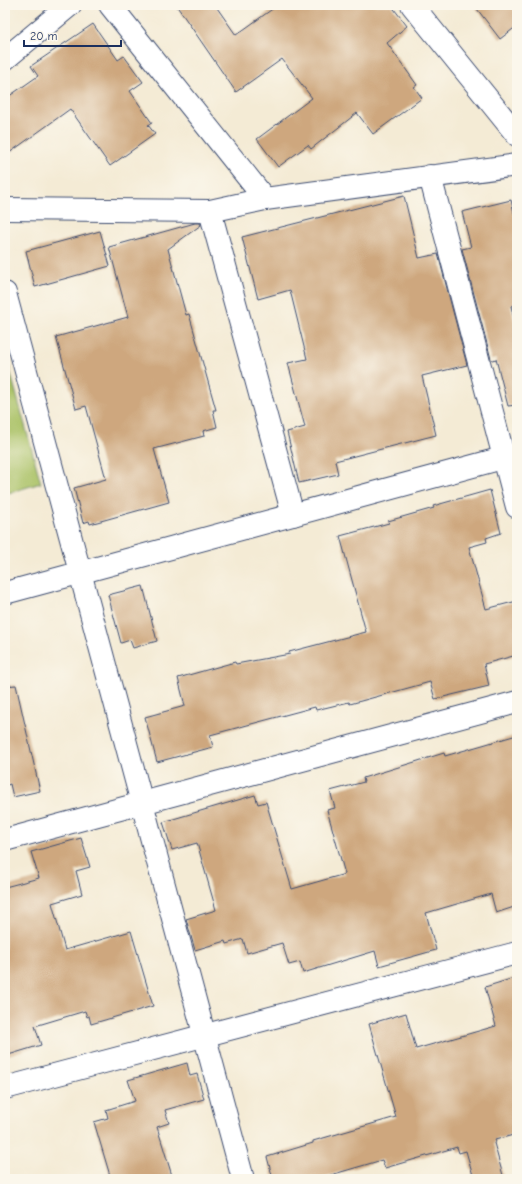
<svg xmlns="http://www.w3.org/2000/svg" width="522" height="1184" viewBox="0 0 522 1184" font-family="'Comic Neue',sans-serif">
	<style>
		.green { fill: #abc267; stroke: #637862 }
		.building { fill: #cea77e }
		.lines { fill: none; stroke-linecap: round; stroke-linejoin: round }
		.minor-casing { stroke: #3c4b70; stroke-width: 24 }
		.minor { stroke: #fff; stroke-width: 22 }
	</style>
	<rect width="100%" height="100%" fill="#fbf7ec"/>
	<filter id="ink" filterUnits="userSpaceOnUse"><feTurbulence type="fractalNoise" baseFrequency=".025" numOctaves="2"/><feDisplacementMap in="SourceGraphic" scale="8" xChannelSelector="R" yChannelSelector="G"/><feConvolveMatrix kernelMatrix="1 2 1 2 8 2 1 2 1" color-interpolation-filters="sRGB"/></filter>
	<filter id="wash" filterUnits="userSpaceOnUse"><feTurbulence type="fractalNoise" baseFrequency=".012" numOctaves="4" result="noise"/><feDisplacementMap in="SourceGraphic" scale="16" xChannelSelector="R" yChannelSelector="G"/><feGaussianBlur stdDeviation="0.9" result="paint"/><feColorMatrix in="noise" values="0 0 0 0 0 0 0 0 0 0 0 0 0 0 0 0 0 1.4 0 .05"/><feComposite in="paint" operator="in"/></filter>
	<g filter="url(#wash)">
		<rect width="100%" height="100%" fill="#f4ebd5"/>
		<polygon class="green" points="5,353 41,483 5,494"/>
		<g id="blocks">
			<g class="building">
				<polygon points="176,5 215,5 236,35 278,5 391,5 407,26 387,43 417,85 414,87 422,98 373,134 357,113 311,149 308,145 278,167 257,139 312,98 282,59 236,92"/>
				<polygon points="474,5 517,5 517,26 500,39"/>
				<polygon points="93,24 118,60 124,56 143,82 130,91 152,123 148,125 155,134 110,166 70,109 5,156 5,99 38,76 31,66"/>
				<polygon points="404,196 419,258 438,254 467,365 422,376 436,435 335,461 338,474 299,483 287,432 305,427 288,363 307,359 290,290 258,299 242,237"/>
				<polygon points="511,200 517,225 517,304 511,306 517,332 517,405 508,406 496,359 492,360 491,359 462,249 471,247 462,212"/>
				<polygon points="195,223 200,223 201,225 168,249 186,315 189,314 216,410 213,410 217,427 203,431 204,436 154,449 169,502 90,524 89,521 83,523 74,488 106,479 86,406 76,409 56,337 128,317 109,247"/>
				<polygon points="100,231 110,266 35,287 26,251"/>
				<polygon points="490,490 501,533 486,538 487,542 469,547 486,609 517,601 517,655 484,664 489,686 435,699 430,682 350,704 349,702 316,710 315,707 210,735 213,747 157,762 145,717 185,706 178,678 235,662 236,664 290,654 289,652 366,632 340,536 389,523 388,521 434,508 433,506"/>
				<polygon points="143,586 157,641 133,648 130,640 121,643 108,595"/>
				<polygon points="16,685 40,791 13,797 10,784 5,786 5,686"/>
				<polygon points="517,735 517,906 496,913 491,894 426,913 436,950 379,966 375,951 303,973 300,962 289,965 282,943 247,953 243,939 226,944 225,941 195,950 186,919 216,910 197,843 172,850 163,822 255,795 258,804 266,802 292,889 345,874 327,810 335,808 330,791 364,782 363,778 444,753 445,756"/>
				<polygon points="81,838 90,867 76,871 82,894 52,903 65,950 131,931 153,1006 91,1024 89,1016 87,1017 85,1011 35,1026 41,1045 5,1056 5,887 39,878 31,852"/>
				<polygon points="517,977 517,1134 495,1140 496,1142 494,1143 504,1179 474,1179 466,1151 459,1153 457,1147 385,1168 382,1160 317,1179 273,1179 267,1157 313,1143 313,1141 396,1117 369,1024 406,1013 416,1049 496,1026 485,987"/>
				<polygon points="187,1063 190,1076 197,1074 204,1099 165,1110 169,1123 157,1127 173,1179 111,1179 94,1122 108,1118 106,1110 135,1101 128,1080"/>
			</g>
		</g>
	</g>
	<g filter="url(#ink)">
		<use href="#blocks" fill-opacity="0" stroke="#3c4b70" stroke-width="1"/>
		<g class="lines">
			<g class="minor-casing">
				<g id="minor">
					<polyline points="110,5 265,199"/>
					<polyline points="412,5 517,135"/>
					<polyline points="5,59 70,5"/>
					<polyline points="430,176 517,507"/>
					<polyline points="5,209 210,211 265,199 517,165"/>
					<polyline points="210,211 293,515"/>
					<polyline points="5,293 243,1179"/>
					<polyline points="5,593 517,454"/>
					<polyline points="5,840 517,702"/>
					<polyline points="5,1088 517,953"/>
				</g>
			</g>
			<use href="#minor" class="minor"/>
		</g>
	</g>
	<rect width="522" height="1184" fill="none" stroke="#fbf7ec" stroke-width="20"/>
	<path d="M24 40v6h97v-6" fill="none" stroke="#1b2f5e" stroke-width="2"/>
	<text x="30" y="40" font-size="12" fill="#1b2f5e" stroke="#fbf7ec" stroke-width="3" paint-order="stroke">20 m</text>
</svg>
